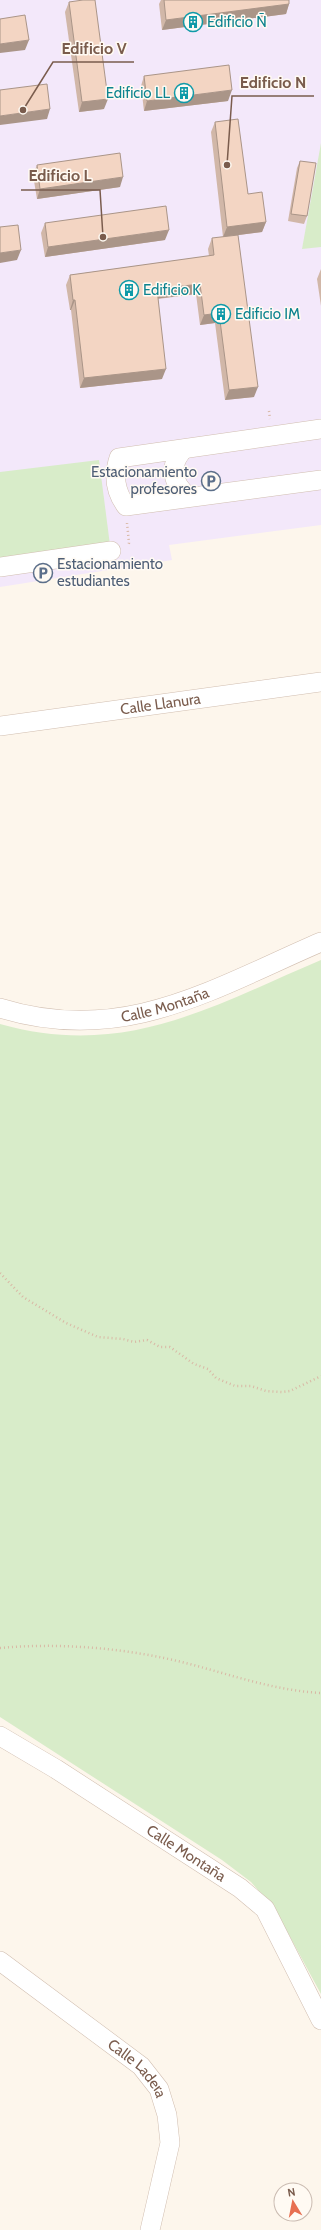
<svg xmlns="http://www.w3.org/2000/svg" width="321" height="2230" viewBox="0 0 321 2230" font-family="Cabin,sans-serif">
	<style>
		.education { fill: #f3e8fa }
		.green { fill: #d8ecc9 }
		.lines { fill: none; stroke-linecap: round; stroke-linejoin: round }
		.minor-casing { stroke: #d1beb0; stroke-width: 20 }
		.path { stroke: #d9b8a5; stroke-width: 2.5; stroke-dasharray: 1 3; stroke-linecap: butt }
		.minor { stroke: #fff; stroke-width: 19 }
		.wall { fill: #d1b7a8 }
		.shaded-wall { fill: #aa9588 }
		.building { fill: #f3d5c3; stroke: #aa9588 }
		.labels { text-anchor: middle; stroke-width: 3; stroke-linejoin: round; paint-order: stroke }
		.culture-label { font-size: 15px; fill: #0d838f; stroke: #fffaf3; text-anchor: start }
		.service-label { font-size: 15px; fill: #4e5e75; stroke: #fffaf3; text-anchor: end }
		.street-label { font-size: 15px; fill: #7a5c4d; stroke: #fffaf3 }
		.leader { fill: none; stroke: #7a5c4d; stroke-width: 1.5 }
		.callout-dot { fill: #7a5c4d; stroke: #fffaf3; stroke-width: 1.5 }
		.callout-label { font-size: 16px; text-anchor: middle; font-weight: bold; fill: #7a5c4d; stroke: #fffaf3; stroke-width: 3; stroke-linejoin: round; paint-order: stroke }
	</style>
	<rect width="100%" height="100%" fill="#fdf6ec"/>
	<polygon class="education" points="0,0 321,0 321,525 169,545 172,560 0,587"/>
	<g class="green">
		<polygon points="321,143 321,247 302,249"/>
		<polygon points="99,460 110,545 0,559 0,472"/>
		<path d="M321,960v1034l-45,-83 -25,-29 -29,-22 -222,-143v-693c125,35 210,-17 321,-64z"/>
	</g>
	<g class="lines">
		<g class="minor-casing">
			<g id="minor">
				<path d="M321,429l-202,29c-6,18 -4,33 7,48l195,-26"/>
				<path d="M184,449c-16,16 -12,35 5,48"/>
				<polyline points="0,567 111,551"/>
				<path id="s1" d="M0,726l321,-44"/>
				<path id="s2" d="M0,1008c123,38 212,-19 321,-66"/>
				<path id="s3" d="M0,1736l56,33 184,119 25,21 56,111"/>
				<path id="s4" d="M0,1961l141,105 18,23 8,26 3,28 -20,87"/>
			</g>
		</g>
		<g class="path">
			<polyline points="269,411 270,419"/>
			<polyline points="127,523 129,543 128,545"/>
			<polyline points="0,1273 23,1297 66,1323 98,1337 123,1339 134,1342 147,1340 160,1347 170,1347 194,1364 208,1369 216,1378 235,1386 251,1386 266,1391 282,1392 290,1391 321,1376"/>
			<path d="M0,1648c54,-5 111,-1 164,10 53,11 102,32 157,35"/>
		</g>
		<use href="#minor" class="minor"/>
	</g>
	<g class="wall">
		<polygon points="161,0 289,0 289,4 286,14 162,30 159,4"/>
		<polygon points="69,2 104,109 79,112 65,12"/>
		<polygon points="144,76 228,101 144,111 141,86"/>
		<polygon points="215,122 248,194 266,222 262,232 223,237 211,132"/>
		<polygon points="300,161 307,216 304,224 288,221 297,168"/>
		<polygon points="37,165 120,187 37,199 33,175"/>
		<polygon points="45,223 165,240 45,257 41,233"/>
		<polygon points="212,238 254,397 225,400 215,323 200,325 196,294 158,299 162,379 80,388 71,310 70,310 66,285 70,275 209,256 208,249"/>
		<polygon points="321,269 321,306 317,279"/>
	</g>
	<g class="shaded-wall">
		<polygon points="289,4 286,14 162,30 166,20"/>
		<polygon points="29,40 25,50 0,53 0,44"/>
		<polygon points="232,90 228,101 144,111 147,101"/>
		<polygon points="108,99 104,109 79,112 82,102"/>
		<polygon points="50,109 47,119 0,125 0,116"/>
		<polygon points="123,177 120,187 37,199 40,189"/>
		<polygon points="266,222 262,232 223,237 227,227"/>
		<polygon points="169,230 165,240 45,257 48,247"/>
		<polygon points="21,250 17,260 0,263 0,253"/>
		<polygon points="200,284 196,294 153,299 157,289"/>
		<polygon points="73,300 75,300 71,310 70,310"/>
		<polygon points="219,313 215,323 200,325 204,315"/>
		<polygon points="166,369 162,379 80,388 84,378"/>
		<polygon points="258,387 254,397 225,400 229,390"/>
	</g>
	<g class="building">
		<polygon points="83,0 95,0 108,99 82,102 69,2"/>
		<polygon points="164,0 289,0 289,4 166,20"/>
		<polygon points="25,15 29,40 0,44 0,19"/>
		<polygon points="229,65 232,90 147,101 144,76"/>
		<polygon points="47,84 50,109 0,116 0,90"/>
		<polygon points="238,119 248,194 262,192 266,222 227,227 215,122"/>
		<polygon points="120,153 123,177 40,189 37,165"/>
		<polygon points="300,161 316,163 307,216 291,214"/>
		<polygon points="166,206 169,230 48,247 45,223"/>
		<polygon points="18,225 21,250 0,253 0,227"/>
		<polygon points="238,235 258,387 229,390 219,313 204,315 200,284 157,289 166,369 84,378 75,300 73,300 70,275 214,255 212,238"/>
	</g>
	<defs>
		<g id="building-ring" transform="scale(1)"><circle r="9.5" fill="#fffaf3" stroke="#0f9aa8" stroke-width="1.5"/><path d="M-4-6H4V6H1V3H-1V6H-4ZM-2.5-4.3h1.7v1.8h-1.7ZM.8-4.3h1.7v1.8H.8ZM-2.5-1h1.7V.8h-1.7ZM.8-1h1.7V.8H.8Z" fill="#0f9aa8"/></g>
		<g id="parking-ring" transform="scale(1)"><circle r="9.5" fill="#fffaf3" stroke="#5c6f8a" stroke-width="1.5"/><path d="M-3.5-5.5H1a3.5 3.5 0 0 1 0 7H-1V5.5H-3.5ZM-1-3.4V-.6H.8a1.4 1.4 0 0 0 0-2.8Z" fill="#5c6f8a"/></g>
	</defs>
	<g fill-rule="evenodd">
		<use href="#building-ring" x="193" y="22"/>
		<use href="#building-ring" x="184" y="93"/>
		<use href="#building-ring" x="129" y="290"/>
		<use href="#building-ring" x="221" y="314"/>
		<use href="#parking-ring" x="211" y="481"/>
		<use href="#parking-ring" x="43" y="573"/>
	</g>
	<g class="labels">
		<g class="culture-label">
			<text x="207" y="27">Edificio Ñ</text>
			<text x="170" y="98" text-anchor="end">Edificio LL</text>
			<text x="143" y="295">Edificio K</text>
			<text x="235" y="319">Edificio IM</text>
		</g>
		<g class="service-label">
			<text x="197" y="477">Estacionamiento<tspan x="197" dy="17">profesores</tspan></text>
			<text x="57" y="569" text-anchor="start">Estacionamiento<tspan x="57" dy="17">estudiantes</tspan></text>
		</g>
		<g class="street-label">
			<text dy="5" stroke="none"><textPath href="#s1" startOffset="162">Calle Llanura</textPath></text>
			<text dy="5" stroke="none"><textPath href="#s2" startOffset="168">Calle Montaña</textPath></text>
			<text dy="5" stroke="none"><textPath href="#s3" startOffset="220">Calle Montaña</textPath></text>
			<text dy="5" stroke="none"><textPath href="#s4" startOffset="175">Calle Ladera</textPath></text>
		</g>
	</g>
	<path class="leader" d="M23 110L53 62H134M227 165L232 96H314M103 237L100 190H21"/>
	<g class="callout-dot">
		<circle cx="23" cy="110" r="4"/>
		<circle cx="227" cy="165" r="4"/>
		<circle cx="103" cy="237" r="4"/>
	</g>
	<g class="callout-label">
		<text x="94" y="54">Edificio V</text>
		<text x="273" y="88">Edificio N</text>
		<text x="60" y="181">Edificio L</text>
	</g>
	<g transform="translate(293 2202) rotate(350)"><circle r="19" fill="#fffaf3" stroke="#cabbb1"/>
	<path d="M0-3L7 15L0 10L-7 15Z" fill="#e76f51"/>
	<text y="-6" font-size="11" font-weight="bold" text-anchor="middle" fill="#7a5c4d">N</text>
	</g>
</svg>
